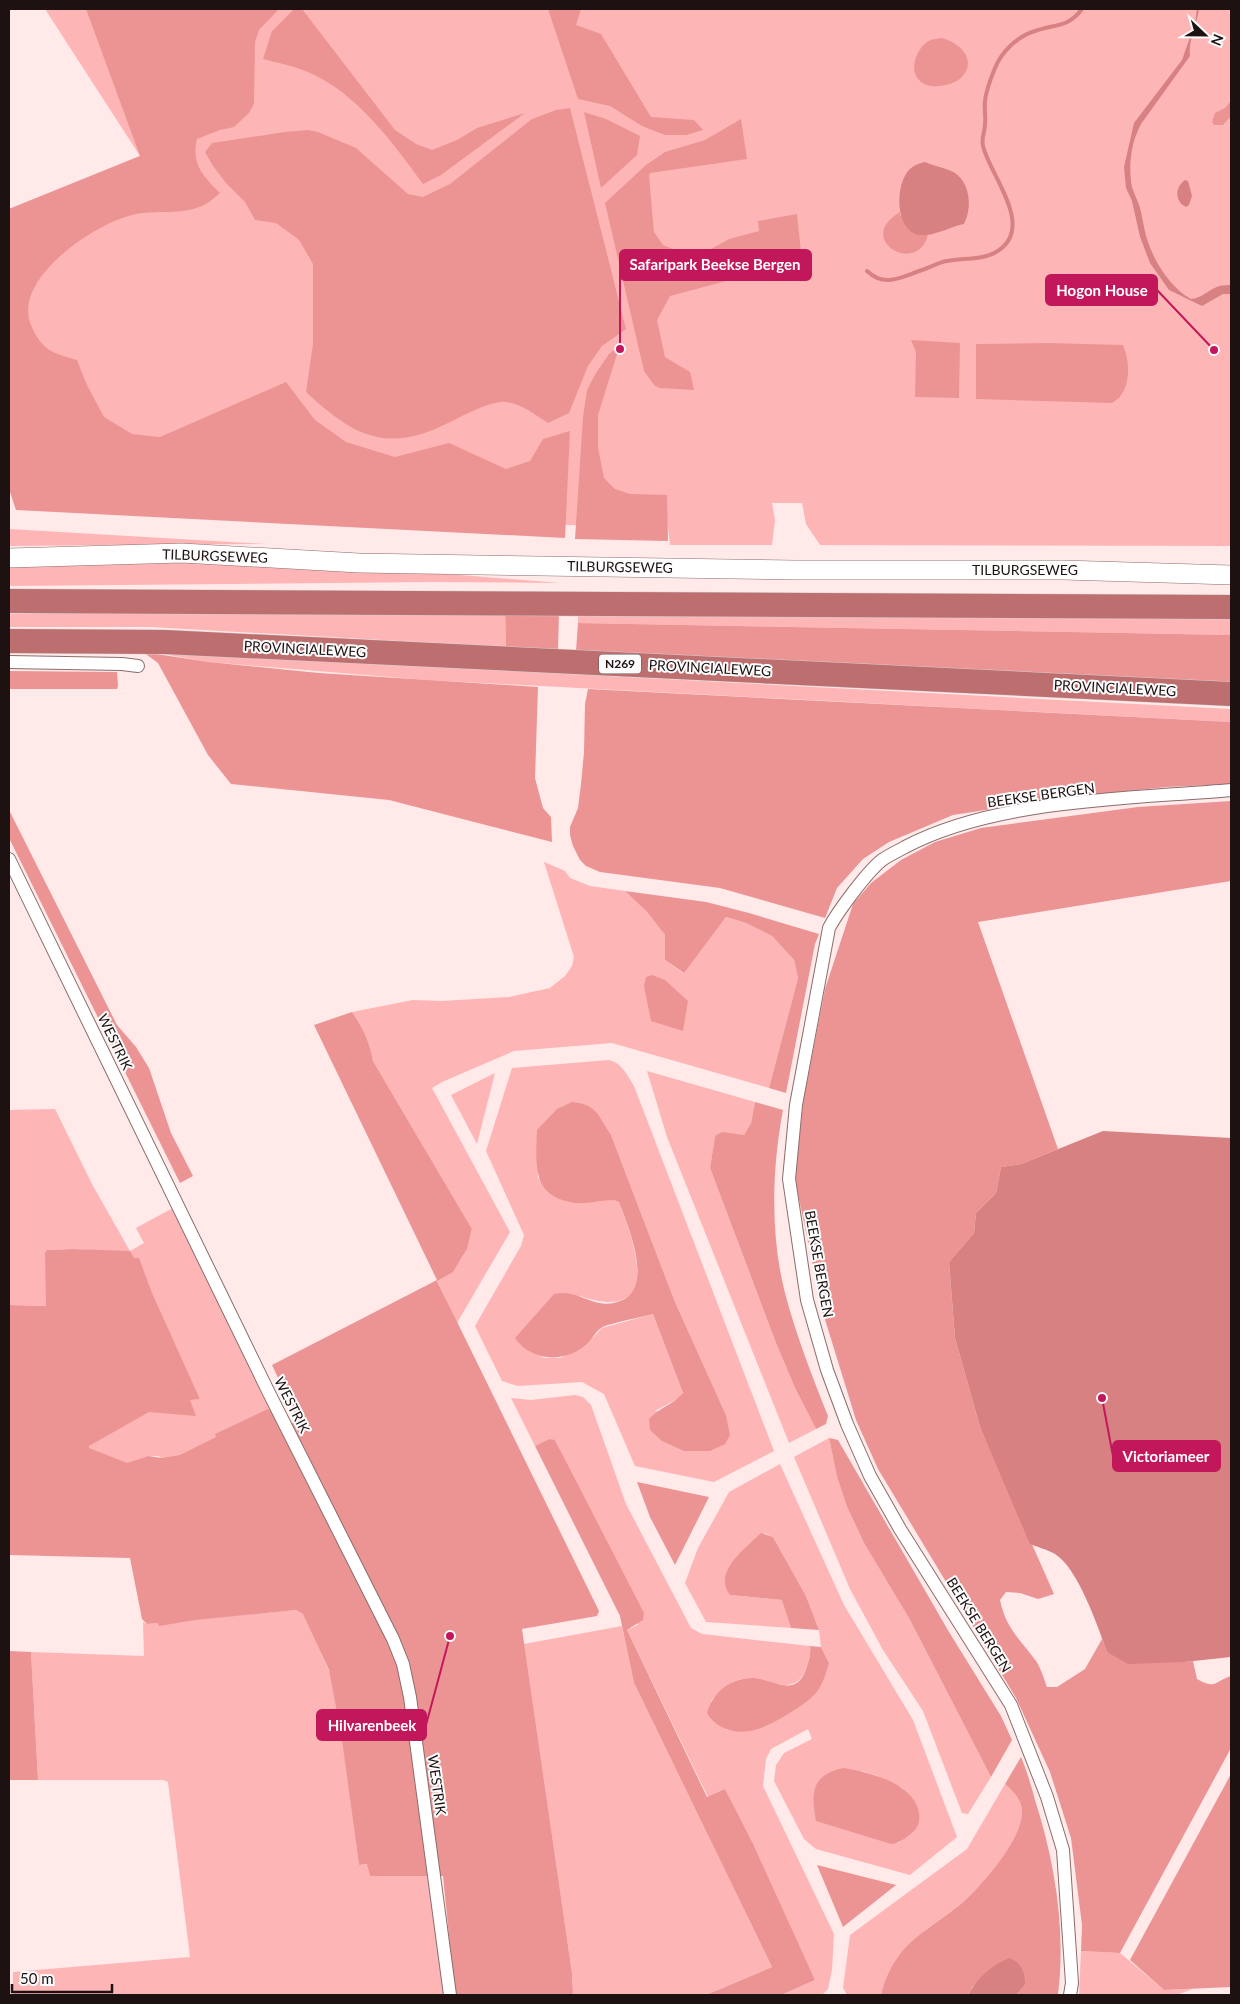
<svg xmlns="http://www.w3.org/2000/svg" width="1240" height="2004" viewBox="0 0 1240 2004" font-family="Lato,sans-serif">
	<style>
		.green { fill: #fdb6b5; fill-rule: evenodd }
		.forest { fill: #ec9494 }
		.water { fill: #d88182 }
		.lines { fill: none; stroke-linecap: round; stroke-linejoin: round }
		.stream { stroke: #d88182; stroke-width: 4 }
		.street-casing { stroke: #8b6c6c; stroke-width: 14 }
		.secondary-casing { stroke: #8b6c6c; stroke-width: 20 }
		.highway-casing { stroke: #d2cfcf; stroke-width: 25 }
		.street { stroke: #fff; stroke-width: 12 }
		.secondary { stroke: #fff; stroke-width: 19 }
		.highway { stroke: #bd6e6f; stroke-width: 24 }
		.labels { text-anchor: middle; stroke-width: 4; stroke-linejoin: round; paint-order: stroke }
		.shield { fill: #fcfcfc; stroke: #605858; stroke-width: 1 }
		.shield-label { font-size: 12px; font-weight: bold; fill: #1d1111 }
		.street-label { font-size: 14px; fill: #1d1111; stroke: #fcfcfc }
		.leader { fill: none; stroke: #c2185b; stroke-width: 2 }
		.callout-dot { fill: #c2185b; stroke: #fcfcfc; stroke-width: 2 }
		.callout { fill: #c2185b; stroke: #c2185b; stroke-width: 2 }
		.callout-label { font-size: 15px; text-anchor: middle; font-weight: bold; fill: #fff }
	</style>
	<rect width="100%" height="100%" fill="#ffe9e9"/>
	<g class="green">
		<polygon points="45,9 1231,9 1231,546 820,545 806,524 802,503 772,503 775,520 772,545 670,545 668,527 466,523 9,489 9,209 140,156"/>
		<polygon points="9,529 266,544 268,544 9,546"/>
		<polygon points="197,560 398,570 560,583 433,582 9,586 9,564"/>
		<polygon points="505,610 506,647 150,627 9,627 9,614"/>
		<polygon points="578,611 1231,617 1231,635 578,623"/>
		<polygon points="151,652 1231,709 1231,722 426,680 209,662"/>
		<path d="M544,862l21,9 5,7 20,8 35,5 22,21 18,23v25l18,13 43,-56 20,6 26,13 22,24 4,18 -29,110 -157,-45 -98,8 -72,31 -10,6 78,144 -53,91 -20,-43c23,-13 29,-25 35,-51l-99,-168c-3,-19 -10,-33 -21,-49l61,-12 29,1 67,-4 41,-9 15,-12 7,-10 2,-9z"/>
		<path d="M609,1060c13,3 18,15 25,26l140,365 -60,31 -79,-16 -31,-72 -22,-12 -64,4 -16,-5 -27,-55 46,-80 3,-11 -38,-84 26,-83zM537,1130l74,5 64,167 51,113 -71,-4 24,-13 4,-5 -30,-79 -51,14 -17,18 -25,12h-16l-17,-8 53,-54c83,28 56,-49 39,-94l-5,-2h-16l-60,-22z"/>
		<polygon points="647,1071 755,1102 751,1123 744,1135 715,1136 710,1168 776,1343 795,1388 816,1429 789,1443 667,1137"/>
		<polygon points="495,1073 477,1144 451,1095"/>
		<polygon points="55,1109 93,1186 130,1251 144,1243 136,1228 173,1208 272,1411 216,1437 178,1465 158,1456 148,1456 122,1465 88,1455 90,1441 94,1429 182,1400 200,1399 142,1273 130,1252 73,1249 47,1250 51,1306 9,1305 9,1110"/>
		<path d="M575,1395l8,2 8,8 35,99 65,124 11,6 108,12c1,9 -1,14 -4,22 -11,34 -44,5 -68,12 -12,4 -19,12 -27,21l16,29 102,-67 -8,-16 -2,-17 -13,-34 -33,-59 -9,-4 -34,62 53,5 8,28 -85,-6 -21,-39 13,-35 31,-56 51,-28 64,141 69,115 44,117 -47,38 -94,-26 -12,-10 -30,-58 2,-16 8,-12 28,-14 -4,-10 -37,20 -5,10 -3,27 71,148 -2,36 -4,19 -6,6h-41l34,-15 -90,-191 -17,8 -81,-167 11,-5 -82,-184 -7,-2 -14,7 -24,-48 20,2zM862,1771l13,4 29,14 11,40 -17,14z"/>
		<polygon points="829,1438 837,1477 847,1507 864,1543 910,1620 991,1777 968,1814 962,1813 923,1711 883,1650 850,1589 794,1457"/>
		<polygon points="296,1610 304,1614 333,1680 336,1691 359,1865 368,1864 370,1876 430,1876 447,1995 13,1995 13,1972 190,1957 168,1782 163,1780 38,1780 31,1652 144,1656 143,1622 147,1624"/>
		<polygon points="622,1626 634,1683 772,1967 706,1995 573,1995 572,1973 524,1644"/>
		<path d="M1005,1784c6,5 13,12 16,21 10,27 -40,81 -59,98 -15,13 -34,23 -48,37 -11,11 -30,41 -33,55h-34l-4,-7 7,-53 117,-86z"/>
		<polygon points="1081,1951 1120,1953 1164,1990 1192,1989 1177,1995 1079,1995"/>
	</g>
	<g class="forest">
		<path d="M86,9h193l-20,21 -4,12 -1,62 -5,9 -15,14 -14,3 -23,9c-6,25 6,37 23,54 -5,4 -10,9 -16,12 -21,11 -49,4 -72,10 -38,9 -120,64 -101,110 11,26 22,28 46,35l9,23 18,34 28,17 28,3 126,-55 29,38 31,22 49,15 54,-14 57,26 24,-8 13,-22 27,-8 -5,107 -549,-28 -7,-21v-280l131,-53z"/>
		<path d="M294,9h8l93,121 21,14 16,6 25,-10 20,-12 48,-15 -84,62 -18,9c-30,-41 -66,-91 -115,-112 -14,-6 -30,-9 -45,-13l9,-28z"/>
		<polygon points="548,9 581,9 576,25 601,34 651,117 694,120 703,130 686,135 665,135 642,126 610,106 578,99"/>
		<path d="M942,38c17,4 36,22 20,39 -9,9 -34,14 -43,3 -10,-10 -3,-30 8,-38 4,-3 9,-3 15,-4z"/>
		<polygon points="1231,101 1231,116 1223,125 1214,125 1212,122 1215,113 1225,108"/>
		<path d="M570,108l56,221 -24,17 -14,20 -19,47 -21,10c-14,-9 -31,-23 -48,-21 -19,3 -37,14 -54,22 -60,30 -94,11 -140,-32l7,-48v-80l-14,-24 -23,-17 -21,-3 -10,-18 -19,-19 -13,-17 -8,-14 7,-9 73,-11 23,-2 10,2 38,16 52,46 15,3 27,-13 82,-65 24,-9z"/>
		<polygon points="584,112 606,119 640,136 637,155 601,188"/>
		<polygon points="741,119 747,159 650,173 649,176 654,232 663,245 695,258 729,239 759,231 758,221 797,214 802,261 670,296 657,320 665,357 690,372 694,390 659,388 654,385 644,371 605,203 646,165 665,152 705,140"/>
		<path d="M900,212v3l22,21 6,-2c-9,43 -75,6 -28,-22z"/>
		<polygon points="911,340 960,343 959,398 915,397 916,352"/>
		<path d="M1048,343l75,2c8,19 8,48 -11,58l-136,-4v-55z"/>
		<polygon points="615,349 618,351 598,415 598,447 604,478 615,489 630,494 667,495 668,541 575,539 583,417 587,390 596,373 609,354"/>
		<polygon points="505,610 559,611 558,650 506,647"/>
		<polygon points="578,623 1231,635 1231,687 576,651"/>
		<polygon points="143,652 209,662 319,673 538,687 535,778 543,808 551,817 552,842 389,800 231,784 208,755 158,663"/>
		<polygon points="9,671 117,672 118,686 117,689 9,689"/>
		<polygon points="588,689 1231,722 1231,784 1167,787 1069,797 953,815 889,842 863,859 837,888 825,918 720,888 600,872 586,866 580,860 573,846 570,835 570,827 578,808 581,784 584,752 585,704"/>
		<path d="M1231,801v80l-253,41 80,227 -37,15 -20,3 -5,26 -20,20 -2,20 -25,29 6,76 25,89 74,167 -16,5 -18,-6 -14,-1 -6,8c6,29 20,39 36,61 5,7 8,18 11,26h10l28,-18 17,-30 5,13 77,10 9,-1 4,18c19,11 18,2 34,-3v72l-111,205 -39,-2 1,-26 -11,-87 -21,-66 -34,-74 -138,-229 -22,-49 -33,-107 -28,-133 8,-77 22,-114 28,-85 18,-21 30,-23 34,-18 46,-14 157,-21z"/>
		<polygon points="9,810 117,1025 136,1047 149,1068 171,1133 193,1176 180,1183 9,838"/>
		<polygon points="625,891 706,902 749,913 819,934 815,944 786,1093 769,1088 798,978 794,960 772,936 746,923 726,917 684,973 665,960 665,935 647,912"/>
		<polygon points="652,975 665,980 688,1001 683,1031 651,1021 644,986 646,977"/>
		<path d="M352,1012c11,16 18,30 21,49l99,168 -5,20 -14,23 -16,9 162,330 -2,5 -75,13 50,344 1,22h-118l-12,-119h-73l-3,-12 -8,1 -18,-132 -12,-63 -26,-56 -7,-4 -101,10 -36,6 -1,-3 -11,1 -5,-5 -12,-61 -121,-3v-250l37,1 -1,-53 2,-3 26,-1 57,2 4,7h5l13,35 48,106 -10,1 6,16 -47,-4 -60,34v2l38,15 21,-7 14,2 18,-3 36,-18 -1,-3 53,-25 4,2 7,14 20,-3 -27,-57 165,-85 -123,-255z"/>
		<path d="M572,1102c25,2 26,14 39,33l64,167 51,113 4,20 -5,9 -15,7h-26l-22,-10 -12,-11 -1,-11c10,-11 25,-15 34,-26l-30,-79c-10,3 -44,9 -52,14 -6,4 -9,12 -15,17 -21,18 -55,17 -71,-7l39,-44c16,-4 29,5 45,9 9,2 18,0 26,-4 27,-17 3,-73 -6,-97l-5,-2c-12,0 -27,4 -39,3 -44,-6 -39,-38 -38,-73l20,-21z"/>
		<path d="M755,1102l28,8c-11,58 -13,125 2,183 11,42 27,83 43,123l-2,8 -10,5 -21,-41 -19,-45 -66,-175 5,-32 7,-4 22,3 7,-12z"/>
		<polygon points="829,1438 838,1440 949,1632 1001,1716 1012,1740 991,1777 910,1620 864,1543 847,1507 837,1477"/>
		<polygon points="549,1439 555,1440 644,1613 643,1620 627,1630 707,1797 725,1789 753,1844 815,1980 781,1995 706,1995 772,1967 634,1683 620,1616 535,1446"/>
		<polygon points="637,1482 709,1497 675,1565 650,1517"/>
		<path d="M761,1533l12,4 33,59 13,34 -28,-2 -9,-28 -52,-5c-18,-23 16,-47 31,-62z"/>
		<path d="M810,1646l11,1 8,16c-4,13 -7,25 -17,34 -12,11 -46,32 -62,34 -16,3 -35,-3 -43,-18 6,-21 23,-35 46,-35 20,1 43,21 53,-9 3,-9 5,-14 4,-23z"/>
		<polygon points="9,1651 31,1652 38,1780 9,1780"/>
		<path d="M1021,1757c6,14 10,28 14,43 20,62 31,130 23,195h-42l9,-10 -52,1 -5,9h-87c3,-13 9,-27 17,-38 15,-22 44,-37 64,-54 19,-17 68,-71 59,-98 -3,-9 -10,-16 -16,-21z"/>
		<path d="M843,1768c26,4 71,15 76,45 1,7 0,12 -5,18 -7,6 -14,12 -23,13l-75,-23c-5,-28 -5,-46 27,-53z"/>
		<polygon points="1231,1774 1231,1987 1164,1990 1130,1960"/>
		<polygon points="817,1865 896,1885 843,1927"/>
	</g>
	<g class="water">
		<path d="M1197,9h2c-2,15 -11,32 -9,47l-49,68c-10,19 -13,41 -9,63 2,7 6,14 8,21 3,11 4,23 8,34 7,21 23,46 43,57 18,-3 19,-15 40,-14v9h-8l-21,12 -33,-16 -19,-27 -10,-26 -8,-36 -6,-13 -2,-21 10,-44 48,-63 13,-37z"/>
		<path d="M925,162c9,4 22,6 30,11 16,11 17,36 9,51 -12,2 -34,14 -45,11 -24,-5 -24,-48 -11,-64 4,-5 11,-8 17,-9z"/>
		<path d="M1185,180l3,1 4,15 -3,9 -3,2c-12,-6 -11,-20 -1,-27z"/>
		<path d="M1103,1131l128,7v519l-47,5 -56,2 -21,-12c-9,-25 -29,-84 -52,-98 -7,-4 -17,-7 -25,-10l-50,-117 -25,-89 -6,-76 25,-29 2,-20 20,-20 5,-26 20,-3z"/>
		<path d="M1009,1958c13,5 16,14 16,27l-9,10h-48c9,-17 24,-30 41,-37z"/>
	</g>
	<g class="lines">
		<path class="stream" d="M867,271c18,17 34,6 55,-1 9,-3 17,-8 25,-9 15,-3 36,-1 49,-9 41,-24 -6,-76 -13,-106 -2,-8 2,-14 2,-22 1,-8 -1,-16 0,-23 1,-11 6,-23 10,-33 7,-17 23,-32 40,-37 20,-7 33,-3 47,-22"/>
		<g class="street-casing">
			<g id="street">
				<polyline points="9,662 122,664 138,666"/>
				<polyline points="9,859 269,1393 393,1639 403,1664 410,1697 450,1995"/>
				<path d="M1070,1995l2,-12 -9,-133 -16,-53 -36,-92 -111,-176 -30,-53 -23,-52 -20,-54 -20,-70 -18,-121 7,-74 33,-177c9,-17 38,-56 53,-68 7,-5 16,-9 23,-13 90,-48 225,-48 326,-57"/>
			</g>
		</g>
		<g class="secondary-casing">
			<polyline id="secondary" points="9,558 182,553 359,563 795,570 1063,570 1231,575"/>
		</g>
		<g class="highway-casing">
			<g id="highway">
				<polyline points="9,601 1231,607"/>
				<polyline points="9,641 165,642 1231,694"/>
			</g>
		</g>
		<use href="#street" class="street"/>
		<use href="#secondary" class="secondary"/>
		<use href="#highway" class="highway"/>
	</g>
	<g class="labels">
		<rect class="shield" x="599" y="654.5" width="42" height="19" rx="4"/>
		<g class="shield-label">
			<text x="620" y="668">N269</text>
		</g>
		<g class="street-label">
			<text transform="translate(215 556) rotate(2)" y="5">TILBURGSEWEG</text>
			<text transform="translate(620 567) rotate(1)" y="5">TILBURGSEWEG</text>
			<text x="1025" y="575">TILBURGSEWEG</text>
			<text transform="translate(305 649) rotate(3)" y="5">PROVINCIALEWEG</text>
			<text transform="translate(710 668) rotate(3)" y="5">PROVINCIALEWEG</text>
			<text transform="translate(1115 688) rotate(3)" y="5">PROVINCIALEWEG</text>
			<text transform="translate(1041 795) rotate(-8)" y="5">BEEKSE BERGEN</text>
			<text transform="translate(115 1042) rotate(64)" y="5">WESTRIK</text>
			<text transform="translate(819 1264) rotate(80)" y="5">BEEKSE BERGEN</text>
			<text transform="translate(292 1405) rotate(63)" y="5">WESTRIK</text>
			<text transform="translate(979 1625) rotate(58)" y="5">BEEKSE BERGEN</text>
			<text transform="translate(437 1785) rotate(82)" y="5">WESTRIK</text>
		</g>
	</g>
	<path class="leader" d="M620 349L620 265M1214 350L1157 290M1102 1398L1113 1456M450 1636L426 1725"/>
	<g class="callout-dot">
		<circle cx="620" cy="349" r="5"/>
		<circle cx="1214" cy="350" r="5"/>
		<circle cx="1102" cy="1398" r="5"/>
		<circle cx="450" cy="1636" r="5"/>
	</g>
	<g class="callout">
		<rect x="620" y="250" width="191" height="30" rx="5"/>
		<rect x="1046" y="275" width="111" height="30" rx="5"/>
		<rect x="1113" y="1441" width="107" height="30" rx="5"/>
		<rect x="317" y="1710" width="109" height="30" rx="5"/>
	</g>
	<g class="callout-label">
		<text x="715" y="270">Safaripark Beekse Bergen</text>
		<text x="1102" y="296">Hogon House</text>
		<text x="1166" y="1462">Victoriameer</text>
		<text x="372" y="1731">Hilvarenbeek</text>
	</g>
	<rect width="1240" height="2004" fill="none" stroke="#1d1111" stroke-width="20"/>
	<g transform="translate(1205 35) rotate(112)" stroke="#fcfcfc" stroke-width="4" paint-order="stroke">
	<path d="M0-4L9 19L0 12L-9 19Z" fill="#1d1111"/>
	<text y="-8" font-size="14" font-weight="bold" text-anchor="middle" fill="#1d1111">N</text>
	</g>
	<path d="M12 1984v8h100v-8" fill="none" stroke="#1d1111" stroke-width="2.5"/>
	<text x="20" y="1984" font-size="15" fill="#1d1111" stroke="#fcfcfc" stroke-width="4" paint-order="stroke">50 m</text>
</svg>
